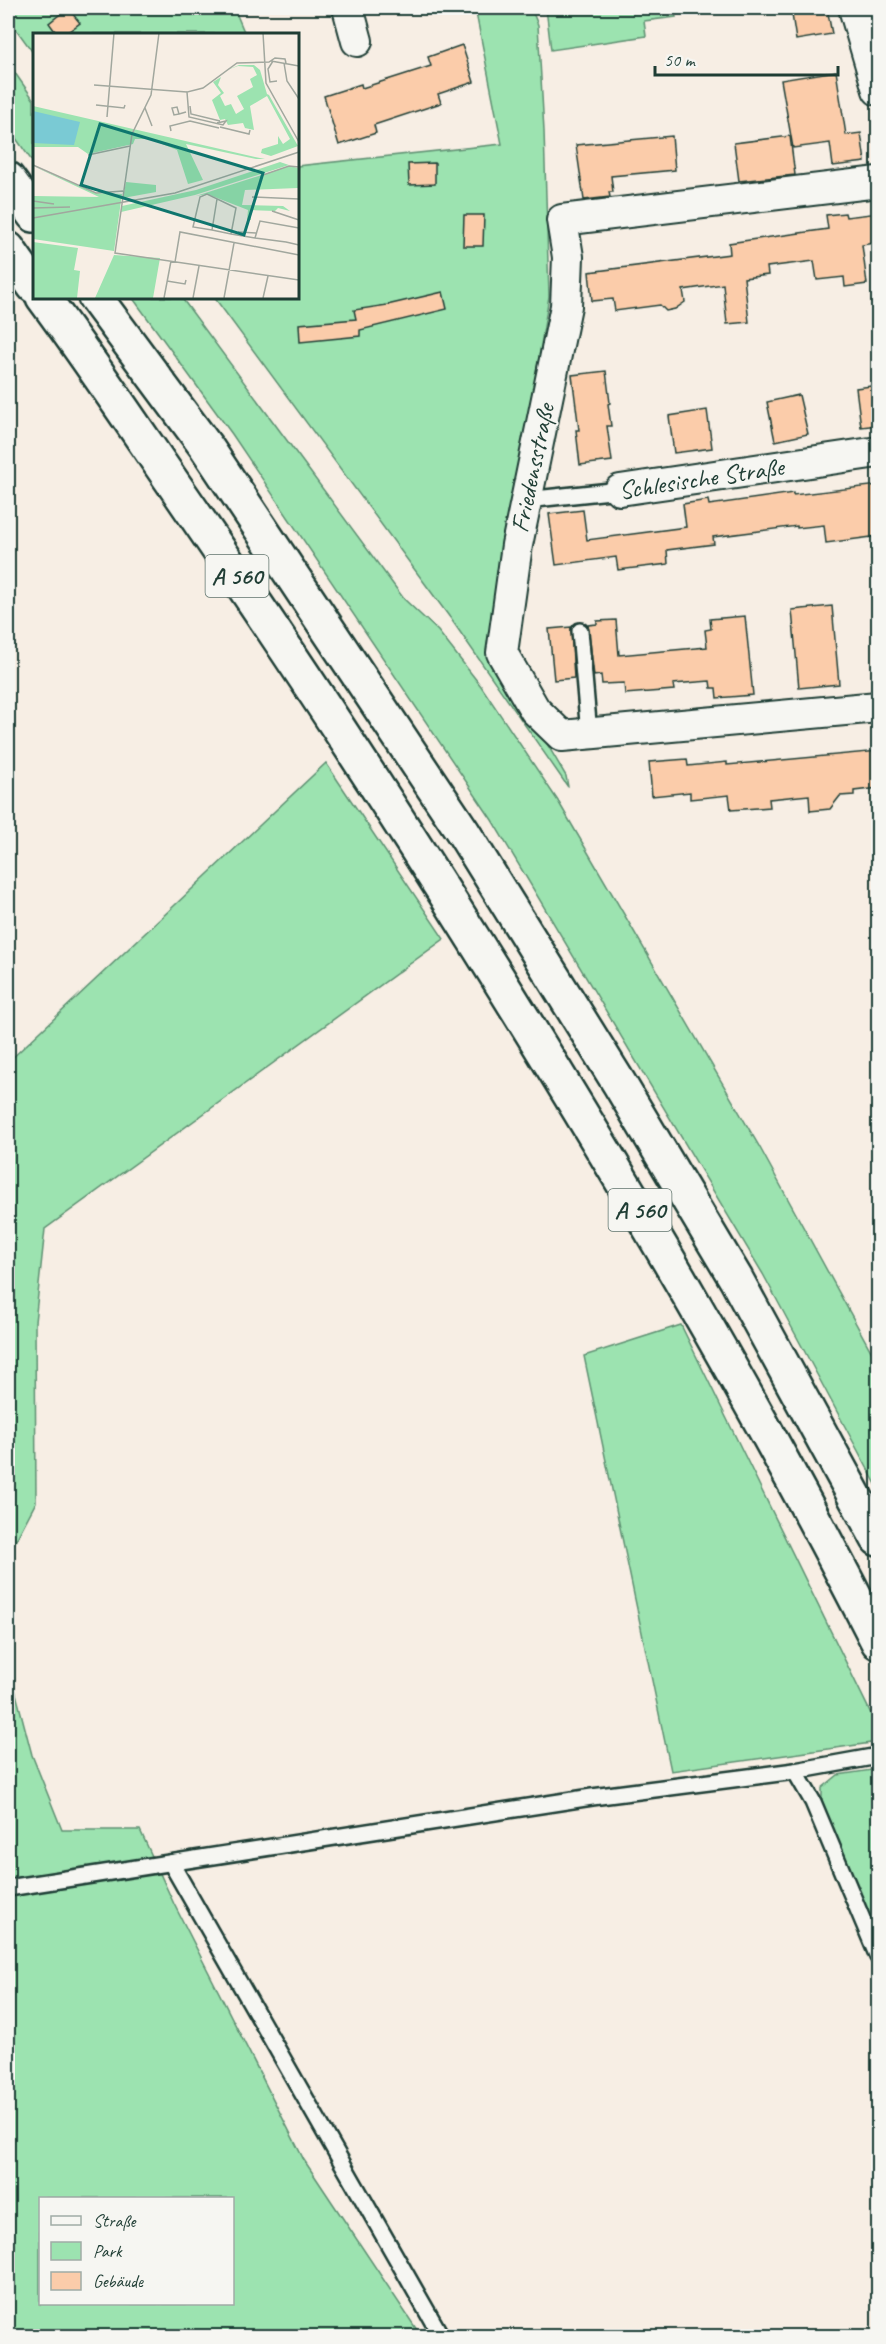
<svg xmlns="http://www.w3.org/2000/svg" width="886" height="2344" viewBox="0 0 886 2344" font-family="Caveat,sans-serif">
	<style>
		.green { fill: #9ce3b0; stroke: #5e9072; stroke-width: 1.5; fill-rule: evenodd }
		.building { fill: #fbccaa; stroke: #1f3d34; stroke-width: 1.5 }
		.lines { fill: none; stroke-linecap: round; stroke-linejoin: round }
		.lane-casing { stroke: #1f3d34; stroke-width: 20 }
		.street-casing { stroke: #1f3d34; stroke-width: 34 }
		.highway-casing { stroke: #1f3d34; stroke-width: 38 }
		.lane { stroke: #f6f6f2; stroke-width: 15 }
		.street { stroke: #f6f6f2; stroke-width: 30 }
		.highway { stroke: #f6f6f2; stroke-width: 33 }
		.labels { text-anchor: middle; stroke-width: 4.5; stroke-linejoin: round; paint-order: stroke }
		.shield { fill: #f6f6f2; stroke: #60746d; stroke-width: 1.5 }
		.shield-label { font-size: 24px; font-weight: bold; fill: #1f3d34 }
		.street-label { font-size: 26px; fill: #1f3d34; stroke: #f6f6f2 }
		.inset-road { fill: none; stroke: #a1a79e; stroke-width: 1.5 }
		.view { fill: #0f766e; fill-opacity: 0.15; stroke: #0f766e; stroke-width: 3 }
		.inset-edge { fill: none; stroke: #1f3d34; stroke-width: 3 }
	</style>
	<rect width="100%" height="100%" fill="#f7eee4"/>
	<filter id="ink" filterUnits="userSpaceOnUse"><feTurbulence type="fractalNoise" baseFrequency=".0167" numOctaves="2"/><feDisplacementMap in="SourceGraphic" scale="12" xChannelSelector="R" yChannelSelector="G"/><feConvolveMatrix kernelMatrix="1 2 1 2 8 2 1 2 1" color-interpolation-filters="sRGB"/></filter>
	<g filter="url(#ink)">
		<g class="green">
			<polygon points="8,8 31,9 31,8 234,8 245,34 34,34 34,54 8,18"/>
			<polygon points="475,8 531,8 538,25 544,131 549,296 491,649 566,776 568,787 451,619 214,297 297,297 297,166 502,144"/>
			<polygon points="546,8 674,8 676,17 644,21 646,36 551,50"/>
			<polygon points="864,8 878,8 878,63"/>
			<polygon points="8,63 34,100 34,164 8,127"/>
			<polygon points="132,297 181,297 404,599 438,631 481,686 558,801 759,1146 878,1364 878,1488 763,1274 492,820 232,434"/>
			<polygon points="326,763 444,939 45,1229 35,1322 36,1502 8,1555 8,1062"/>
			<polygon points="681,1325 878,1728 878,1742 671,1771 584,1356"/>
			<path d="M8,1663l24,92 30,75h78l34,74 130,256 117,176h-413zM40,2198h192v106h-192z"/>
			<polygon points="878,1769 878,1952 822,1809 822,1788 838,1775"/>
		</g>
		<g class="building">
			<polygon points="68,8 80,23 65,34 57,34 49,23"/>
			<polygon points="791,8 827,8 832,34 796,40"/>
			<polygon points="462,45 474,82 438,94 441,103 374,125 376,133 339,145 324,96 361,84 362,88 431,66 428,57"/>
			<polygon points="836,71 846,135 861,133 865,162 833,166 830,143 793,148 781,80"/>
			<polygon points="672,136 675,170 611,176 613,192 609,192 610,197 584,200 576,145"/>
			<polygon points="790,136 795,175 739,181 734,143"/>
			<polygon points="435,163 435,184 409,185 408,164"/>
			<polygon points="845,213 846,217 879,213 879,242 862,245 867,284 845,287 844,277 817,280 814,261 767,267 768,275 744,278 749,322 727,324 723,284 683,290 685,302 675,309 666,311 660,305 615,311 613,299 592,301 589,272 730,254 729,243 828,229 826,215"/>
			<polygon points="464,215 484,215 483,246 463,246"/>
			<polygon points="443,292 447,309 360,330 360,336 300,342 299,324 356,319 354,310 387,305"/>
			<polygon points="606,371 610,403 608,404 611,426 607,426 612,461 580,465 576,430 579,430 572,375"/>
			<polygon points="879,385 879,425 861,427 856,388"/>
			<polygon points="799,395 808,434 775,441 767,402"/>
			<polygon points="707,410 712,448 674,453 669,416"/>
			<polygon points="879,485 879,536 826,543 824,525 797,528 797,526 713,537 714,544 667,550 668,564 618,570 616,557 556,565 549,514 583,510 587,540 686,527 683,504 708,500 709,505 793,493 793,495"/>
			<polygon points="832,606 839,684 799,688 792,610"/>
			<polygon points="745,616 753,695 717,698 716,688 711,688 710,681 673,684 674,690 625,694 624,683 602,684 601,675 594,676 588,625 597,624 597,621 616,620 619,655 707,647 705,630 711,629 710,619"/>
			<polygon points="571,627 574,678 554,680 549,629"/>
			<polygon points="879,751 879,788 854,791 854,795 840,796 830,809 810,811 809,795 769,799 770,807 731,810 729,795 690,799 690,792 652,796 649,762 687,759 688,766 727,762 727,765"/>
		</g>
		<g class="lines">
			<g class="lane-casing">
				<g id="lane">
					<polyline points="526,500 620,490"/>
					<polyline points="580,631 589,734"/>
					<polyline points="795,1771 813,1802 878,1957"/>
					<polyline points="171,1863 441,2336"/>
					<polyline points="8,1888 592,1797 795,1771 878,1756"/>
				</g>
			</g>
			<g class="street-casing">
				<g id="street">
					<polyline points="348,8 357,41"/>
					<polyline points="854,8 878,90"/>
					<polyline points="878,182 562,220 568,257 566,306 517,545 502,653 535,710 562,736 878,707"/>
					<path id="s1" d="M620,490l258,-38"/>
				</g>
			</g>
			<g class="highway-casing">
				<g id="highway">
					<polyline points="8,179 34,215"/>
					<polyline points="8,249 34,286"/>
					<path d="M43,297c49,66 94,134 141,202 100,145 196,290 289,439 144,230 282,462 405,704"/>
					<polyline points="95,297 207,448 463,832 619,1083 736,1279 878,1539"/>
				</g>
			</g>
			<use href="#lane" class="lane"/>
			<use href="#street" class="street"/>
			<use href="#highway" class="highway"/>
		</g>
	</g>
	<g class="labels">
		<g class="shield">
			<rect x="205.5" y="555" width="63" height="42" rx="4.5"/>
			<rect x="608.5" y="1189" width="63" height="42" rx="4.5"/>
		</g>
		<g class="shield-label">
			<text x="237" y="584">A 560</text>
			<text x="640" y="1218">A 560</text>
		</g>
		<g class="street-label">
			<text transform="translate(532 468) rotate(-78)" y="9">Friedensstraße</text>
			<text dy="9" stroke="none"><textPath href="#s1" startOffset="82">Schlesische Straße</textPath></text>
		</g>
	</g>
	<g transform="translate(33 33)">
		<rect width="266" height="266" fill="#f7eee4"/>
		<path d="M206,32h15l6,5 7,24 2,1 29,51 -27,10 -10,-3 1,-4 16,-5v-8l5,8 7,-5 -23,-43 -17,10 4,24 -9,-2 -2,-5 -15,2 -3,-6 -5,1 -8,-20 9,-7 -8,-11 8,-5 -3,8 6,8 -4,3 5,10 6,-2 5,10 8,-5 -7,-13 16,-9 -3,-8 7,-4 -4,-8 -15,-1 -11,4zM0,73l222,51 10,2h-9l-70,-15 17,36 -15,4 -11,-34 -27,-11h-15l-2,5 -45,10 -10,-7h-45zM247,129l9,3 -94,30 -74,17 1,-6 74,-16zM0,133l63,27 26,1 -8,57 -81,-12v-43l66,1zM257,133l8,2v20l-53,2 -3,15 41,1 7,5 -12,-3 -3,3 -25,-1 1,10h-4l1,-10 -41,-16 -11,2zM93,149l30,3v7l-33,6zM0,209l45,6 -4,22 6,1 -3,27h-44zM81,222l46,3 -7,40h-58z" fill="#9ce3b0"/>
		<path d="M0,78l47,11 -6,23 -41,-2z" fill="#7acad4"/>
		<path class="inset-road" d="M126,0l-8,62 -19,39 -17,119 184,27M230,0l3,50 33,59M238,28l28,5M240,28l-5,8 2,13 7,-1M251,30l3,18 12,18M61,52l93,7M63,72l28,3 1,-3M157,73l1,8 29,7M112,75l7,18M146,81l-2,-7 -5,1 2,7 5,-1 7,-2M74,84l7,-84M184,90l9,-2 -3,4 -34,-8 -2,-25 16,-4 34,-25 32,-1 6,-4 10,1 1,4M187,94l29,7 1,-4M138,98l-1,-5 20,-5 29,7M55,122l42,-9M0,132l63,28 27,-2M230,142l26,-9 10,1M219,164l47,2M0,168l21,3M0,175l37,-1M239,178l27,9M0,185l142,-25 124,-41M179,197l5,-31M205,199l18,1M198,201l5,-26 -29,-14 -7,3 -7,30 19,3 19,4 24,4 8,1 23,3 13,3M222,205l5,-17 39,7M142,229l5,-30 119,23M134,248l18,3 1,-4M131,265l7,-37M160,265l6,-32M191,265l10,-55M230,265l5,-22"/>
		<path class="view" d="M67,91l163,49 -19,62 -163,-50z"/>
		<rect width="266" height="266" class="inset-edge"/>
	</g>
	<rect width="886" height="2344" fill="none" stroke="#f6f6f2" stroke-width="30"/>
	<rect x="15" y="15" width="856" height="2314" fill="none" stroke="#1f3d34" stroke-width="2" filter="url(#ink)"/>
	<rect x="39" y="2197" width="195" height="108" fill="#f6f6f2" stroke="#a0aca6" stroke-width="1.5"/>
	<rect x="51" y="2216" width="30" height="9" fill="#f6f6f2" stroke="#a0aca6" stroke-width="1.5"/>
	<text x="93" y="2227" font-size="18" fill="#1f3d34">Straße</text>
	<rect x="51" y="2242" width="30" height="18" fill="#9ce3b0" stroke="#a0aca6" stroke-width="1.5"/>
	<text x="93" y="2257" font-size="18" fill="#1f3d34">Park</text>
	<rect x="51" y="2272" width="30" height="18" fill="#fbccaa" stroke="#a0aca6" stroke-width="1.5"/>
	<text x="93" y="2287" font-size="18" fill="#1f3d34">Gebäude</text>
	<path d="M655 66v9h183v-9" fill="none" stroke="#1f3d34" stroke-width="3"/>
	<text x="664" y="66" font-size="18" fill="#1f3d34" stroke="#f6f6f2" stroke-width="4.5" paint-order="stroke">50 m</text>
</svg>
